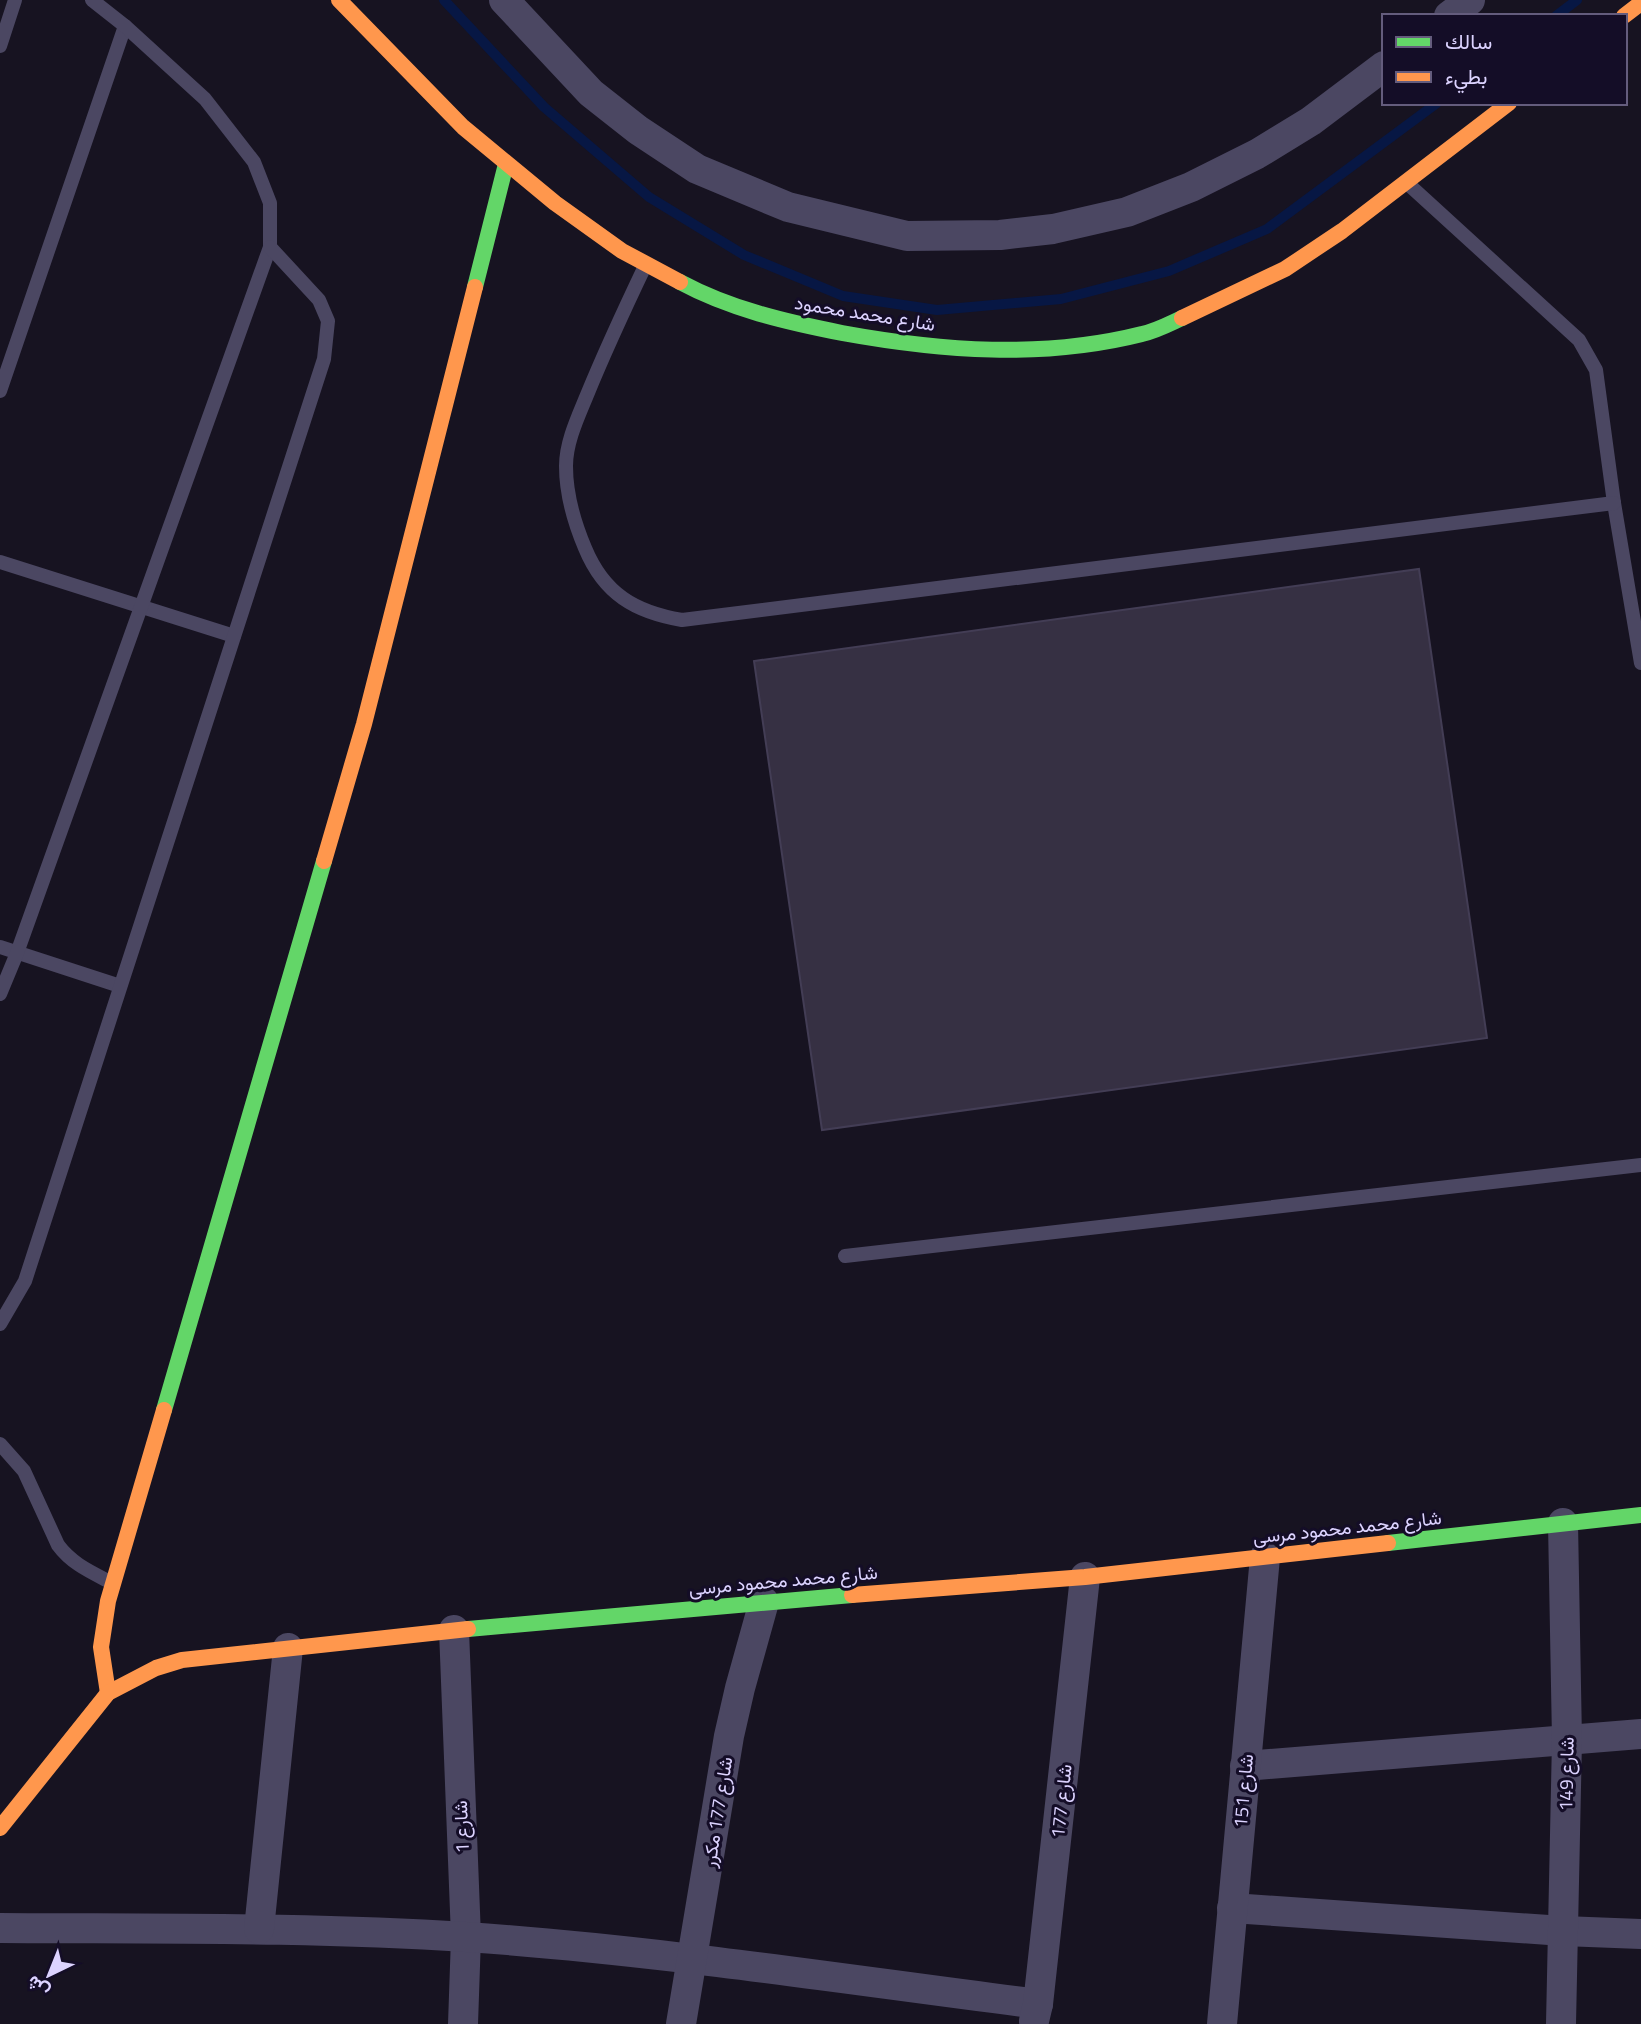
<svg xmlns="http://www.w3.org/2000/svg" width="1641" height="2024" viewBox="0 0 1641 2024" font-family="'Titillium Web',Vazirmatn,sans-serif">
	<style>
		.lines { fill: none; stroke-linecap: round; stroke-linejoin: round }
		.stream { stroke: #071744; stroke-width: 10 }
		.building { fill: #363043; stroke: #433d55; stroke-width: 2 }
		.lane { stroke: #4b4762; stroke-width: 14 }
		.street { stroke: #4b4762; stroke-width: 30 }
		.fast { stroke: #63d668; stroke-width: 16 }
		.slow { stroke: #ff974d; stroke-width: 16 }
		.labels { text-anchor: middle; stroke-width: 6; stroke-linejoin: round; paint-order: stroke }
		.street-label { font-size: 19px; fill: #dcd3ff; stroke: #140d27 }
	</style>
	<rect width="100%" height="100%" fill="#171321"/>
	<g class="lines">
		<g class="stream">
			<polyline points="444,0 544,107 649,197 744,255 843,296 937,310 1061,299 1169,271 1267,229 1437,103"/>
			<polyline points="1556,16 1577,0"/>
		</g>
	</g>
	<polygon class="building" points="1419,569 1487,1038 822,1130 754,661"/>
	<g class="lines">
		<g class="lane">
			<polyline points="0,46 15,0"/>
			<polyline points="1407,183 1579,340 1596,370 1614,503 1641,663"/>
			<path d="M646,264c-21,44 -41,87 -59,131 -9,22 -21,47 -21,71 0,29 8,56 19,82 19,46 50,64 97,72l932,-117"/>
			<polyline points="0,391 125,26"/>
			<polyline points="0,562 234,636"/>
			<polyline points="0,947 120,986"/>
			<polyline points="0,994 17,953 270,247 270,203 254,162 205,99 125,26 92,0"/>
			<polyline points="845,1256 1641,1165"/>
			<polyline points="0,1324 25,1281 324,359 328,321 319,300 270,247"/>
			<path d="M0,1444l24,27 34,74c14,19 33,27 54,38"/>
		</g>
		<g class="street">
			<polyline points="504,0 591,93 638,130 697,169 788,207 907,236 1000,235 1053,229 1127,212 1191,187 1257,154 1311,121 1384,66"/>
			<polyline points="1449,16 1470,0"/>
			<polyline points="454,1630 466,1937 463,2024"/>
			<polyline points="1245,1766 1641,1734"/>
			<polyline points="1232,1908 1563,1931 1641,1934"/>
			<path d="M0,1928c155,1 311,-1 466,9 191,13 382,43 572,67"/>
			<polyline points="259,1929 288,1648"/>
			<polyline points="1034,2021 1038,2004 1085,1577"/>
			<polyline points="681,2024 729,1736 740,1688 764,1602"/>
			<polyline points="1222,2024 1265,1557"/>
			<polyline points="1561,2024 1567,1740 1563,1523"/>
		</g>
		<g class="fast">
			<path d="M680,282c50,27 106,40 162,51 99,18 201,26 300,1 14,-3 27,-10 40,-16"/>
			<polyline points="475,287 506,164"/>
			<polyline points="164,1410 324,861"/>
			<polyline points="1388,1543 1641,1515"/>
			<polyline points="468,1629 852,1595"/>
		</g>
		<g class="slow">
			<polyline points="339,0 463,127 555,203 622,251 680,282"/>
			<polyline points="1624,16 1641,3"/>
			<polyline points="1182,318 1285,269 1342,231 1509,103"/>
			<polyline points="324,861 364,724 475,287"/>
			<polyline points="852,1595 1085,1577 1388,1543"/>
			<polyline points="108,1693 101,1647 108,1601 164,1410"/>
			<polyline points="0,1828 108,1693 156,1668 182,1660 468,1629"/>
		</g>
	</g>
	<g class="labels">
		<g class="street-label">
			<text transform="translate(865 313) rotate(9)" y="7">شارع محمد محمود</text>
			<text transform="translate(1347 1527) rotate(-6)" y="7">شارع محمد محمود مرسى</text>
			<text transform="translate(783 1580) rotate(-5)" y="7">شارع محمد محمود مرسى</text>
			<text transform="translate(1566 1774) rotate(-89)" y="7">شارع 149</text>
			<text transform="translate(1243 1791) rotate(-85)" y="7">شارع 151</text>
			<text transform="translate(1061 1801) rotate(-84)" y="7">شارع 177</text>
			<text transform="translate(717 1812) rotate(-81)" y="7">شارع 177 مكرر</text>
			<text transform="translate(461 1827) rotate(-92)" y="7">شارع 1</text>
		</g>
	</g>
	<rect x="1382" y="14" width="245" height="91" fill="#140d27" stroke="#645c7d" stroke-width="2"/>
	<rect x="1396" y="37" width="35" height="10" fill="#63d668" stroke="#645c7d" stroke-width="2"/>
	<text x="1445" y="49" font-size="21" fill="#dcd3ff">سالك</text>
	<rect x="1396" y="72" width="35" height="10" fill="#ff974d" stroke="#645c7d" stroke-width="2"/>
	<text x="1445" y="84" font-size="21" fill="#dcd3ff">بطيء</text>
	<g transform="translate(49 1975) rotate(223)" stroke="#140d27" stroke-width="5" paint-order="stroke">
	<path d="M0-5L12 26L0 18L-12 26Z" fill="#dcd3ff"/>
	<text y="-10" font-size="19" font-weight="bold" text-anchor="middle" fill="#dcd3ff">ش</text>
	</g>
</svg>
